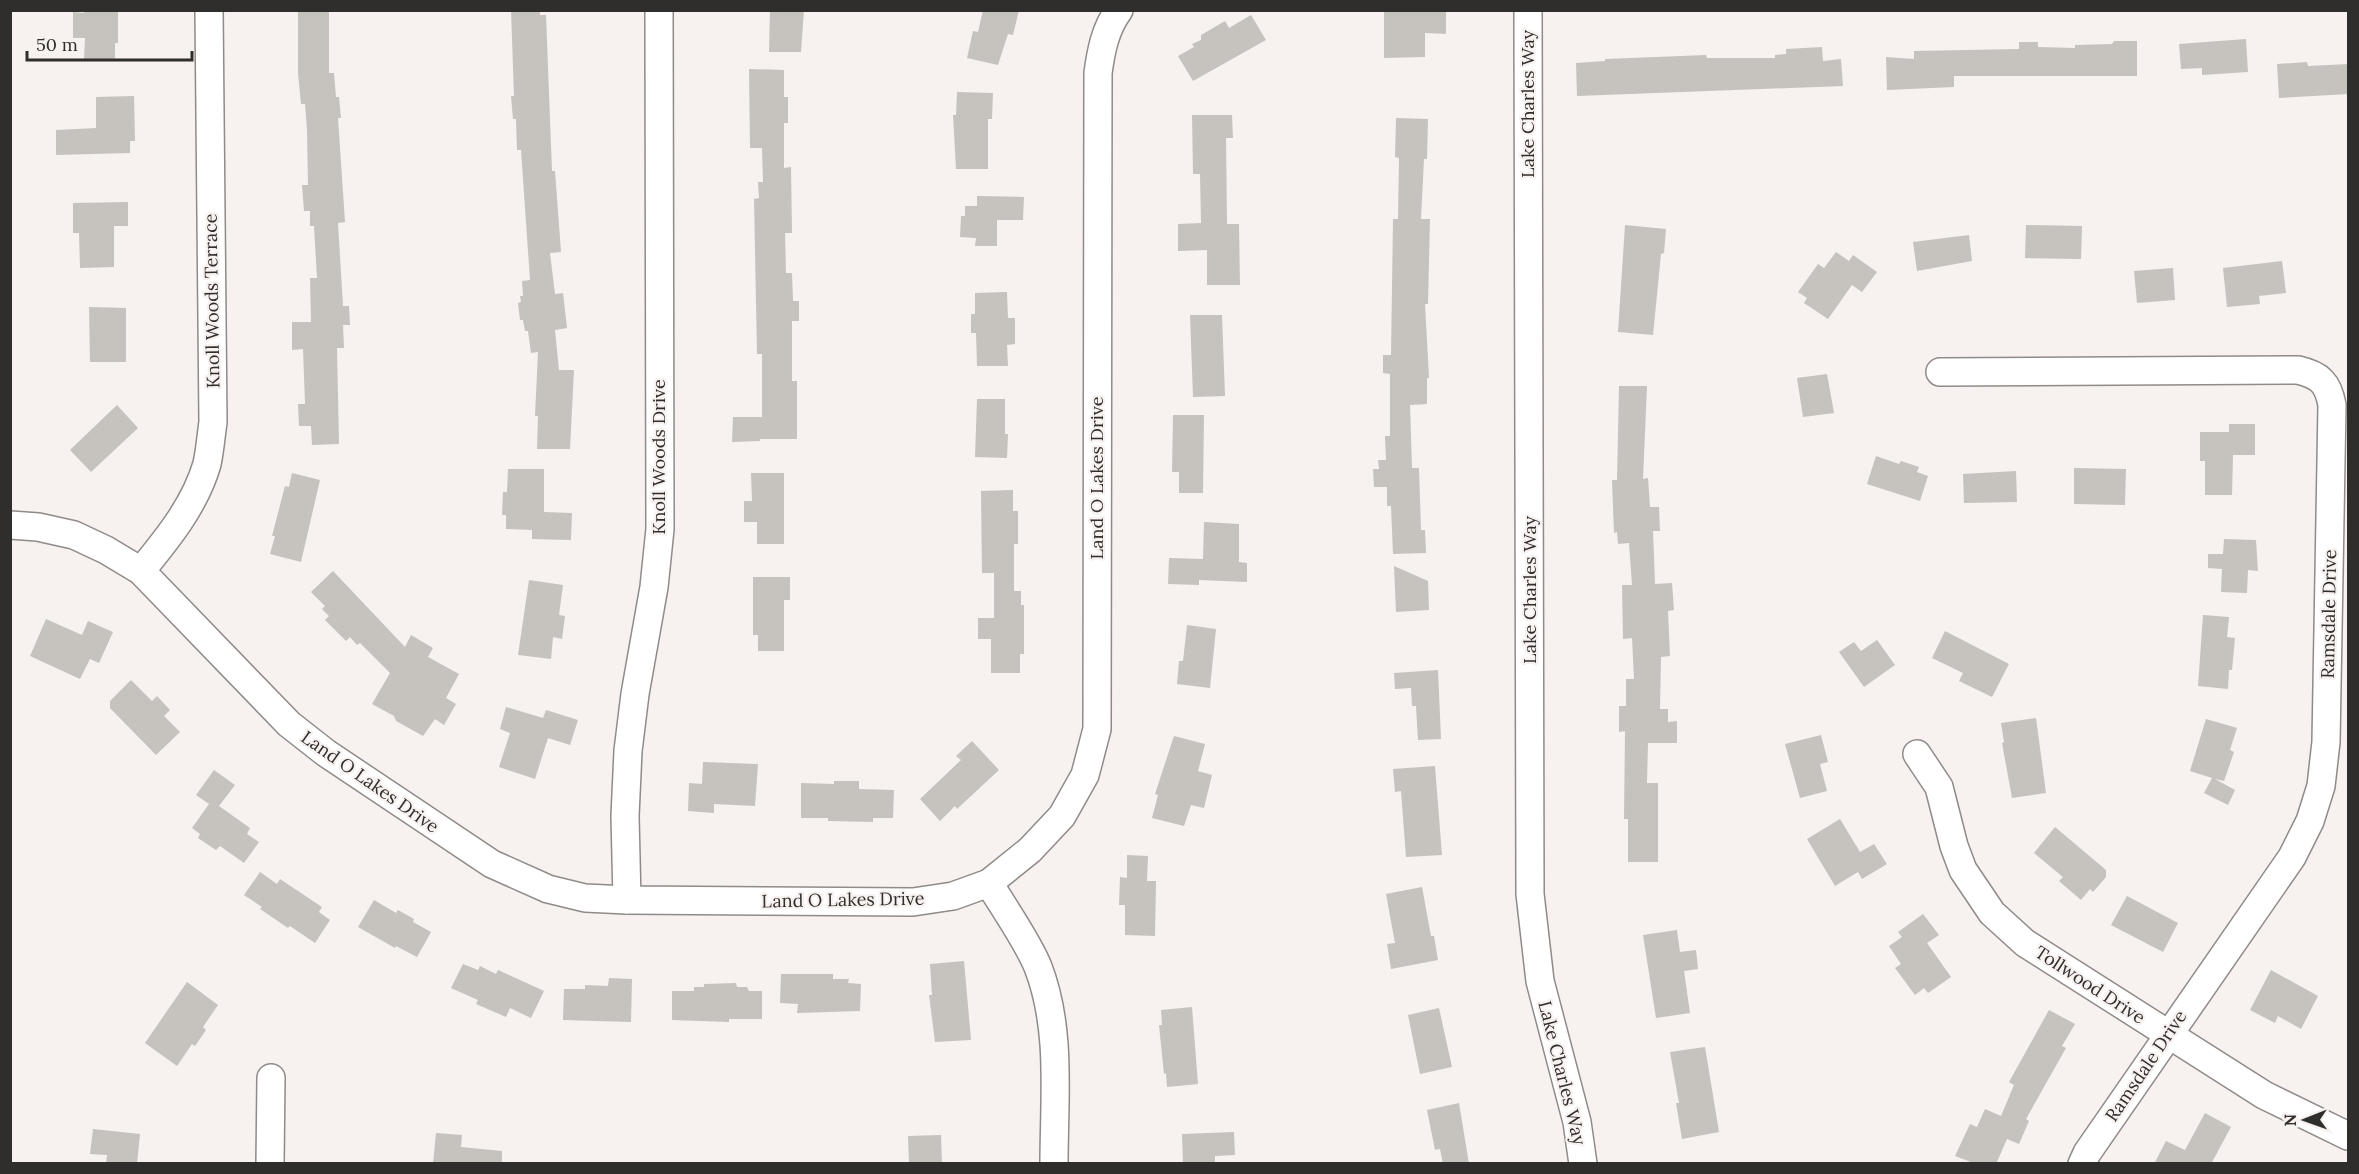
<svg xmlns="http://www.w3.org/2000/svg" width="2359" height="1174" viewBox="0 0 2359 1174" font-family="Lora,serif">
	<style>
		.building { fill: #c6c2be }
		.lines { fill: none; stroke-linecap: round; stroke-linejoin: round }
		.minor-casing { stroke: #908a88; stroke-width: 30 }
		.minor { stroke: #fff; stroke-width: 27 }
		.labels { text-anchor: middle; stroke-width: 4.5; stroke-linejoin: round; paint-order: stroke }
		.street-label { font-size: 18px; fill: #302e2d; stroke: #f7f1ef }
	</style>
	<rect width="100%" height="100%" fill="#f7f1ef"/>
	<g class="building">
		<polygon points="84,10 118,10 118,43 115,43 115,61 84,60 85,38 73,38 73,12 84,13"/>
		<polygon points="298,10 329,10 329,73 334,73 336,97 339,97 341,118 338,118 345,222 338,223 343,306 349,306 350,325 343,325 344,348 337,348 339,444 312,445 311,426 299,426 298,404 305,404 303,349 292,350 292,322 311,322 310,278 317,278 314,226 310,226 310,211 304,211 302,185 308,185 307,130 305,104 301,104 298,73"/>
		<polygon points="511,10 540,10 540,15 546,15 552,171 555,171 561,252 550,253 555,294 563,293 567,328 555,330 559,370 574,370 570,449 537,449 538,416 535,416 538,352 531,353 528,331 525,331 523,320 520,320 518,303 521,302 520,296 523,296 522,281 530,280 521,150 517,150 516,119 513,119 511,96 514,96"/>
		<polygon points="770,10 804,10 801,52 769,52"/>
		<polygon points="983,10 1019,10 1013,35 1008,34 998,65 967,58 973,31 978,32"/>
		<polygon points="1384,10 1446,10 1446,34 1425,33 1425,57 1384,58"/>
		<polygon points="1251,15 1266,40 1193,81 1178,56 1194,47 1192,44 1201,40 1201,35 1225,21 1229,28"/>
		<polygon points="2246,39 2248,72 2202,75 2202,68 2181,69 2179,44"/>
		<polygon points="2114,41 2137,41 2137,76 1954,76 1954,87 1887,90 1886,57 1914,59 1914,51 2019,49 2019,42 2038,42 2038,47 2075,48 2075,45 2112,44"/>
		<polygon points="1822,47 1823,61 1841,59 1843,86 1577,96 1576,63 1605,61 1605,59 1706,55 1707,58 1775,58 1775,55 1786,54 1786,49"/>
		<polygon points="2307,62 2308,66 2349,64 2349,94 2279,98 2277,64"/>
		<polygon points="749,69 784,70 784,97 788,97 788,123 784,123 784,168 791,167 792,233 785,233 786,273 792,273 793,301 799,301 799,321 792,321 792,381 797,381 797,439 760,439 760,441 732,442 733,417 762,417 762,354 757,354 754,199 759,198 758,182 763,182 762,148 750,148"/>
		<polygon points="957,92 993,93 992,119 988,119 988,169 956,169 953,115 956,115"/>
		<polygon points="134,96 135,141 130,141 130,153 56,155 56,130 96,128 96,97"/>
		<polygon points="1192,115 1232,115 1233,138 1226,138 1227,224 1239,224 1240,285 1207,285 1207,250 1178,251 1178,224 1201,223 1200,174 1193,174"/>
		<polygon points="1396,118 1428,119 1427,159 1424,159 1421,219 1430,219 1428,304 1425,304 1429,378 1427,378 1427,404 1410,405 1412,468 1419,468 1421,530 1425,530 1426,553 1393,554 1391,506 1387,506 1387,487 1374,487 1373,469 1379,469 1378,460 1386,460 1385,436 1390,436 1390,374 1383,373 1383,355 1391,355 1393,219 1398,219 1399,158 1395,157"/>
		<polygon points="977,196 1024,197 1023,220 997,220 997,246 975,246 976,238 960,237 961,216 965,216 965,206 977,206"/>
		<polygon points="128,202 128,226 114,226 114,267 80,268 79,233 73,233 73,203"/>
		<polygon points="1625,225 1666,229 1664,253 1661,254 1653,335 1618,332"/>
		<polygon points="2026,225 2082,226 2081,259 2025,258"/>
		<polygon points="1969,235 1972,261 1917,271 1913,242"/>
		<polygon points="1836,252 1849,261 1853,255 1877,272 1862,292 1852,285 1828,319 1804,303 1807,298 1798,292 1818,264 1824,268"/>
		<polygon points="2282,261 2286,293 2259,296 2260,304 2227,307 2223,268"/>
		<polygon points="2173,268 2175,300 2137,303 2134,271"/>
		<polygon points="1007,292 1008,318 1015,318 1015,344 1007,345 1008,366 977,366 976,333 971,333 971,314 975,314 975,293"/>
		<polygon points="89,307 126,308 126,362 90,362"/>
		<polygon points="1190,315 1222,315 1225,396 1193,397"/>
		<polygon points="1827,374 1834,413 1803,417 1797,378"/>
		<polygon points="1619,386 1647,386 1643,479 1648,478 1650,507 1659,507 1660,531 1653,531 1655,584 1672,583 1674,610 1668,611 1670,656 1661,657 1660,709 1668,709 1668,722 1677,721 1677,743 1648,743 1647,783 1658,783 1658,862 1628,862 1628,819 1624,819 1625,731 1619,732 1619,706 1626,706 1626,679 1634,679 1632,638 1623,639 1622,585 1632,585 1629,543 1618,544 1617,532 1614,533 1612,480 1617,480"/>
		<polygon points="977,399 1005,399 1005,434 1008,434 1007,458 975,457"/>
		<polygon points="117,405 138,428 91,472 70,450"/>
		<polygon points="1173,415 1204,415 1203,493 1179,493 1179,472 1172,472"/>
		<polygon points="2229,424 2255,424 2255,455 2233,455 2232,495 2205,495 2205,461 2200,461 2200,432 2229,432"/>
		<polygon points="1876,456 1899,464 1901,461 1919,467 1917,472 1928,476 1920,501 1867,484"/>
		<polygon points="2074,468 2126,469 2125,505 2074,504"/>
		<polygon points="508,469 544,469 544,512 572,513 571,540 532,539 532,530 506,529 506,515 502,515 503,492 507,492"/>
		<polygon points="2016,471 2017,502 1964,503 1963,474"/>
		<polygon points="292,473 320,480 301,562 270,554 275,536 272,536 285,486 289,487"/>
		<polygon points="751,473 784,473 784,544 757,544 757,522 744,522 744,501 752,501"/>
		<polygon points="1013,490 1013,511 1018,511 1018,544 1014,544 1014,591 1021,591 1021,605 1024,605 1024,654 1020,654 1020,673 991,673 991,639 978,639 978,618 994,618 994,573 982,573 981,491"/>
		<polygon points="1204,522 1239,524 1239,562 1247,563 1247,582 1199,580 1199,585 1168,584 1169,558 1203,559"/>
		<polygon points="2224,539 2256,540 2258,571 2248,570 2247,593 2221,592 2222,569 2208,568 2208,554 2223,554"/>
		<polygon points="1394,566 1428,581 1429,610 1396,612"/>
		<polygon points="333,571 405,647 411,635 433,648 428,657 459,674 446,698 456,704 444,725 435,719 423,736 396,721 394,716 372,704 390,673 360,643 357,645 350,637 346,641 325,620 329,616 322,609 325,606 311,592"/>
		<polygon points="753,577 790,577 790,600 784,600 784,651 758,651 758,635 753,635"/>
		<polygon points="529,580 563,585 559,615 565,616 562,639 553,637 551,659 518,655"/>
		<polygon points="2203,615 2229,617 2227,637 2235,638 2232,670 2229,670 2228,689 2198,686"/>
		<polygon points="46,619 82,635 88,621 113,632 99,663 90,659 80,679 30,656"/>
		<polygon points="1187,625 1216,629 1210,688 1177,684 1179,661 1183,661"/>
		<polygon points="1945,631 2009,664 1992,697 1959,681 1963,673 1932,658"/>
		<polygon points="1877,640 1895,665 1864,687 1839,652 1854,642 1861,651"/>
		<polygon points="1438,670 1441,739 1418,740 1416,706 1412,706 1411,688 1395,689 1394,673"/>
		<polygon points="131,680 152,701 157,696 170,710 164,716 180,732 156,755 110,708 110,701"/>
		<polygon points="506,707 543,718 546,710 578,720 570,745 548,738 535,779 499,767 510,733 500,729"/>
		<polygon points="2036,718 2046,793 2012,798 2002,743 2004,742 2001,723"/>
		<polygon points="2206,719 2237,728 2230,750 2234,752 2224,781 2215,779 2235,790 2228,805 2204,793 2212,778 2190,771"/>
		<polygon points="1821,735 1828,762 1820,764 1827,791 1800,798 1785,744"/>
		<polygon points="1174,736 1205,744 1198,771 1212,775 1204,808 1191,805 1184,826 1152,818 1158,795 1155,794"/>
		<polygon points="972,741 999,770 957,809 955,806 940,821 920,799 961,760 956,756"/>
		<polygon points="703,762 758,764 755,806 714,804 714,813 688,811 689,783 702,784"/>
		<polygon points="1435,766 1442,855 1406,857 1401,791 1395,792 1393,769"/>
		<polygon points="214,770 235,785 219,806 250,828 247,834 259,842 244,863 220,846 216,850 198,838 200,834 192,828 209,804 196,795"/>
		<polygon points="834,781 859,781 859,789 894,790 893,818 873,818 873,822 828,821 828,818 801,818 801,783 834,784"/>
		<polygon points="1840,819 1860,852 1874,844 1887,864 1862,879 1858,872 1835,886 1807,839"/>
		<polygon points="2055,827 2106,870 2106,877 2093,892 2090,889 2081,900 2059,881 2063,877 2034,853"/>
		<polygon points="1127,855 1148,856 1147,881 1156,881 1155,936 1125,935 1125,905 1119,905 1120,877 1127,878"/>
		<polygon points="260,872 277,884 280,879 322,907 319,912 330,920 315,943 290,926 288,928 260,909 262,907 244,895"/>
		<polygon points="1422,887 1431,936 1434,936 1438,960 1391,969 1387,944 1395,943 1386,894"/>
		<polygon points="2127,896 2178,923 2163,952 2111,925"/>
		<polygon points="374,900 396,913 398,910 414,919 413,922 431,932 417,957 396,946 395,948 358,927"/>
		<polygon points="1923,914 1939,935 1927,943 1951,977 1928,993 1924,988 1915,995 1895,968 1901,964 1889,946 1902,937 1898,932"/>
		<polygon points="1677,930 1680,952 1696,950 1698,969 1684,971 1690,1013 1656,1018 1643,935"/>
		<polygon points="964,961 971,1040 935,1042 929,995 932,995 930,964"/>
		<polygon points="463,964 478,970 480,966 496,974 498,970 544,991 531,1018 510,1008 506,1017 476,1004 478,1000 451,988"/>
		<polygon points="2271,970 2318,996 2301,1029 2278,1016 2275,1023 2250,1010"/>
		<polygon points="781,974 833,974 833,979 849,979 848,983 861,984 860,1011 797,1013 798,1004 780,1003"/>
		<polygon points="609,978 632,979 631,1022 563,1020 564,989 585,989 585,985 608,986"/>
		<polygon points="187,982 218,1005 203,1027 206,1030 195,1046 192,1044 177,1066 145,1043"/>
		<polygon points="736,983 737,987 747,987 749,991 762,991 762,1019 729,1019 729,1022 672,1020 672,991 694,991 694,987 704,987 704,984"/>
		<polygon points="1192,1007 1198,1084 1167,1087 1166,1073 1164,1074 1159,1025 1162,1025 1161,1010"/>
		<polygon points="1439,1008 1452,1067 1420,1074 1408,1015"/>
		<polygon points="2049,1010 2075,1024 2062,1046 2066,1048 2026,1119 2029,1121 2019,1144 2007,1139 1996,1164 1976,1164 1955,1156 1970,1124 1977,1127 1985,1109 2001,1116 2014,1085 2009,1082"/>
		<polygon points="1705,1047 1719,1132 1682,1139 1676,1103 1679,1103 1670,1052"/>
		<polygon points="1459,1103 1469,1164 1443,1164 1440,1149 1435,1150 1427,1110"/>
		<polygon points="2205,1113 2231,1127 2211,1164 2154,1164 2166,1141 2185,1150"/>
		<polygon points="93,1129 140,1134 137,1164 106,1164 107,1155 90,1154"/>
		<polygon points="1234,1132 1235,1155 1215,1156 1215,1164 1183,1164 1182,1134"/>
		<polygon points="436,1133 462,1135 461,1147 502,1151 502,1164 433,1164"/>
		<polygon points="941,1135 942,1164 909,1164 908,1136"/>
	</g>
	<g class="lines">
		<g class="minor-casing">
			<g id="minor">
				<polyline points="1528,10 1530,894 1540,981 1577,1122 1583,1164"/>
				<path d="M1940,372l358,-2c22,5 30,13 34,35l-6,337 -5,44 -11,35 -18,36 -205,296 -5,11"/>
				<path d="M10,525l28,2 36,8 32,15 35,21 148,153 37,29 166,111 56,25 37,9 42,2 286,2 40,-6 36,-13 41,-33 32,-34 23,-41 12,-46 1,-656c3,-22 7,-44 21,-63"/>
				<path d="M141,571c27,-33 54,-66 66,-107 3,-14 4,-28 6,-42l-4,-412"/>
				<polyline points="1917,754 1939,787 1954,846 1963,870 1992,913 2025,943 2264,1095 2348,1136"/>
				<path d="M989,883c15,25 39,59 49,84 24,62 16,131 16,197"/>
				<polyline points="627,900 625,816 628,751 635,694 654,587 660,529 659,10"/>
				<polyline points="270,1164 271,1078"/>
			</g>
		</g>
		<use href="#minor" class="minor"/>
	</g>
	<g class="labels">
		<g class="street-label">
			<text transform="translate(1528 104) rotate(-90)" y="6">Lake Charles Way</text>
			<text transform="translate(212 301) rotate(-91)" y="6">Knoll Woods Terrace</text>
			<text transform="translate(659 457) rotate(-90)" y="6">Knoll Woods Drive</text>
			<text transform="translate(1097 478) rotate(-90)" y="6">Land O Lakes Drive</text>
			<text transform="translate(1530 590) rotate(-90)" y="6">Lake Charles Way</text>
			<text transform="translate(2329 614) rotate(-89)" y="6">Ramsdale Drive</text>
			<text transform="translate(370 782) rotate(35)" y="6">Land O Lakes Drive</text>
			<text transform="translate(843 900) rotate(-1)" y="6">Land O Lakes Drive</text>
			<text transform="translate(2090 985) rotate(33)" y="6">Tollwood Drive</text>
			<text transform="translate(2146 1066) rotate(-56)" y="6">Ramsdale Drive</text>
			<text transform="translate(1562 1073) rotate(76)" y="6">Lake Charles Way</text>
		</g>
	</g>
	<rect width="2359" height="1174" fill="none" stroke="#302e2d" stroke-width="24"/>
	<g transform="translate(2305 1120) rotate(269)" stroke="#f7f1ef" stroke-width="4.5" paint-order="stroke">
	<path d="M0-4.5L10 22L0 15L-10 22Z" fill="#302e2d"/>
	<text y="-9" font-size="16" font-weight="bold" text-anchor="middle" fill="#302e2d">N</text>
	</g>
	<path d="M27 51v9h165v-9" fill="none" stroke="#302e2d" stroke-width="3"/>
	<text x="36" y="51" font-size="18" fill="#302e2d" stroke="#f7f1ef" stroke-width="4.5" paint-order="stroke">50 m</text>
</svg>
